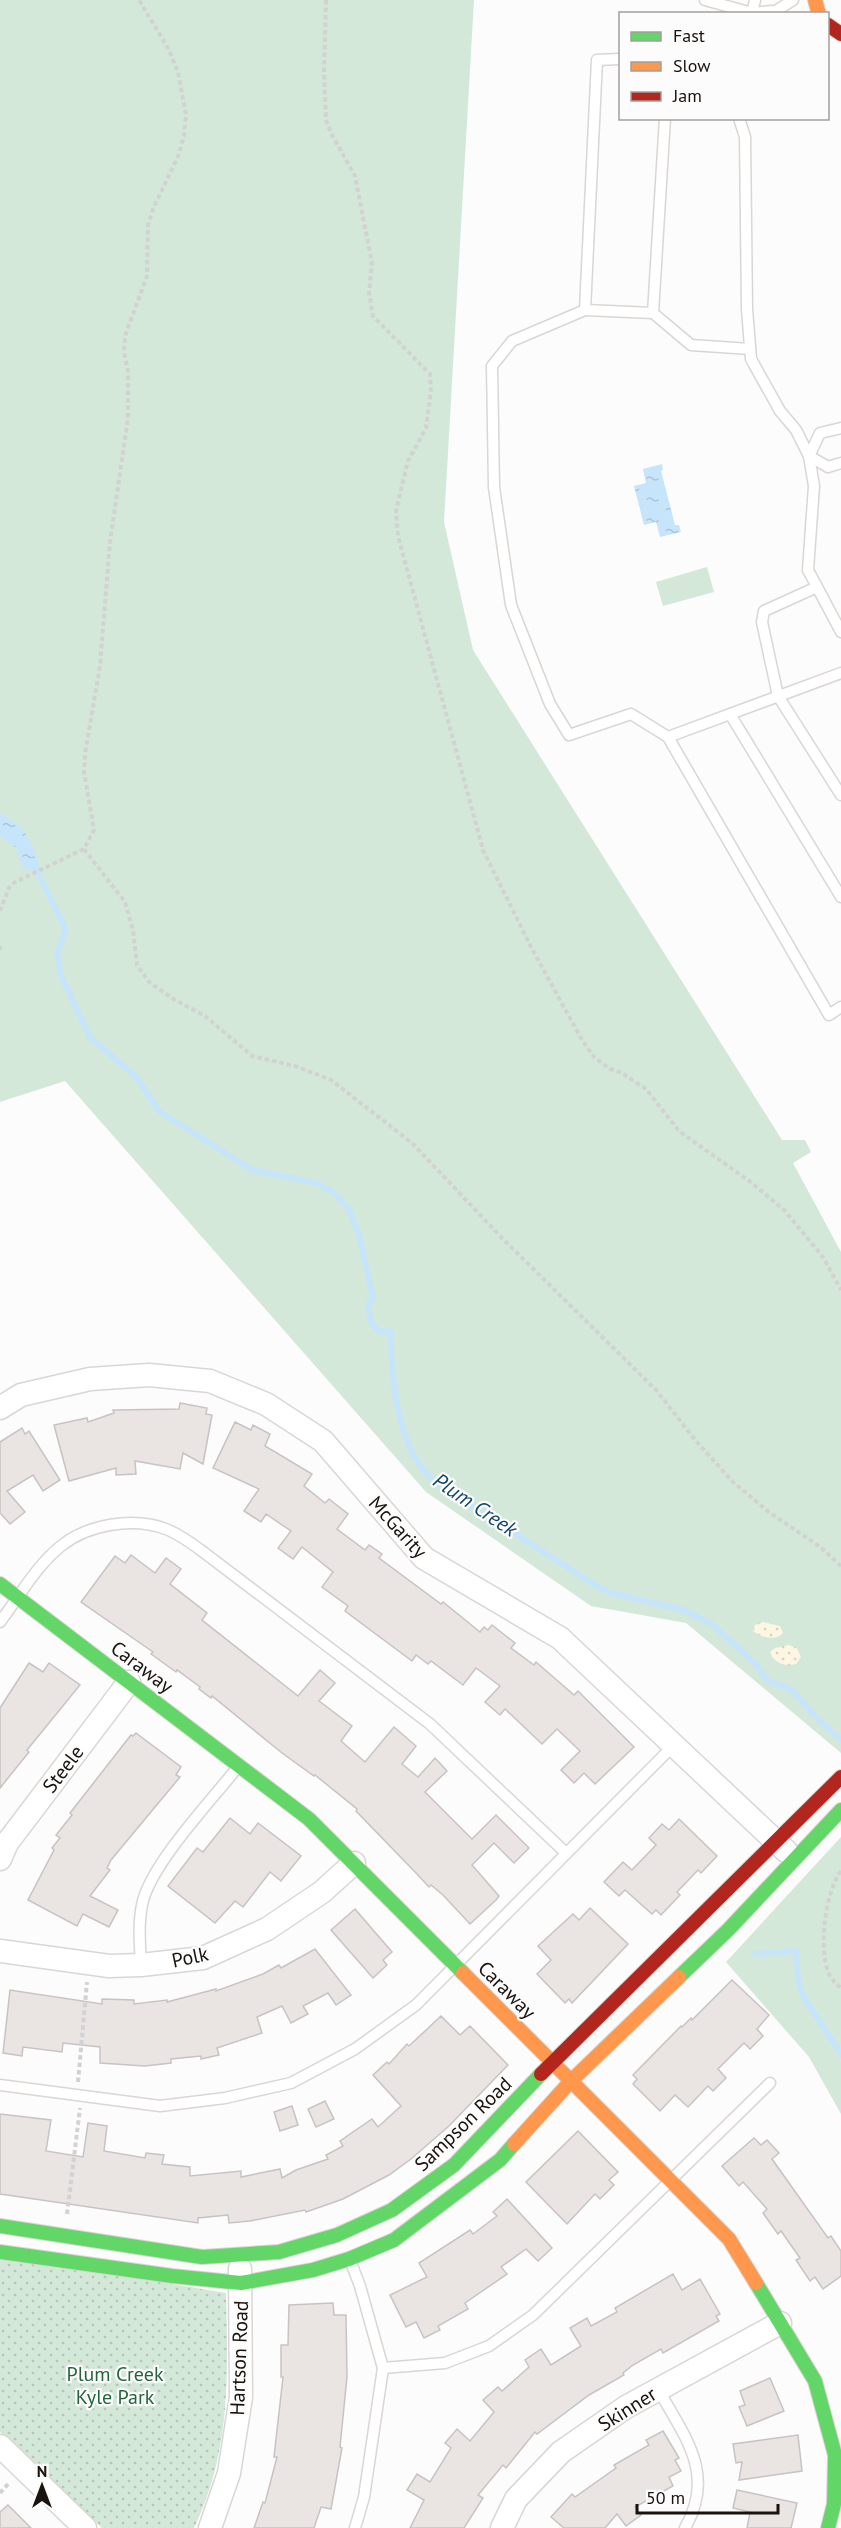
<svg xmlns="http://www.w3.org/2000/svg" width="841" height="2528" viewBox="0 0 841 2528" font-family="'PT Sans',sans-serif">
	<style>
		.green { fill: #d3e8d9 }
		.sand { fill: url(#sand-dots) }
		.park { fill: url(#park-dots) }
		.water { fill: url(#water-ripples) }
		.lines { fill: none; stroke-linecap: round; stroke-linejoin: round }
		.stream { stroke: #c6e5fb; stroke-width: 6 }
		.building { fill: #eae4e3; stroke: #c8c3c2; stroke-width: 1.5 }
		.lane-casing { stroke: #dad6d4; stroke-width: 13 }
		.street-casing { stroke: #dad6d4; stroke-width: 25 }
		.fast-casing { stroke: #dad6d4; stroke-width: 16 }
		.slow-casing { stroke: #dad6d4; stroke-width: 16 }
		.jam-casing { stroke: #dad6d4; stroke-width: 16 }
		.path { stroke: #d2d2d2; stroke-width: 4; stroke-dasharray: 4.5 3; stroke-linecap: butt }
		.lane { stroke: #fff; stroke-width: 10 }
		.street { stroke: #fff; stroke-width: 22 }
		.fast { stroke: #63d668; stroke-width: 14 }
		.slow { stroke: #ff974d; stroke-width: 14 }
		.jam { stroke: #b3261e; stroke-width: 14 }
		.labels { text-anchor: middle; stroke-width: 4.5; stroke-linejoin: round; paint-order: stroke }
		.street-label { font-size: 20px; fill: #1a120d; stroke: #fcfcfc }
		.park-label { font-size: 20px; fill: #23643d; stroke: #fcfcfc }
		.water-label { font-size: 21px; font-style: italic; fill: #124564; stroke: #fcfcfc }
	</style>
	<defs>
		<pattern id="sand-dots" width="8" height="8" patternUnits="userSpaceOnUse" patternTransform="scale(1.5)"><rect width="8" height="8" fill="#fcf6e2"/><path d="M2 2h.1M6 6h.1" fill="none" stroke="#d7d2c1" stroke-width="1.8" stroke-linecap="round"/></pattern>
		<pattern id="park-dots" width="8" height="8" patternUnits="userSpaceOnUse" patternTransform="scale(1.5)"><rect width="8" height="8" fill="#d3e8d9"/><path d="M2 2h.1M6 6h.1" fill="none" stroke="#b5c6b9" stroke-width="1.8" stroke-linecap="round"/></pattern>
		<pattern id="water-ripples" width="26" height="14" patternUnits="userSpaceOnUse" patternTransform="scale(1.5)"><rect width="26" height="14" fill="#c6e5fb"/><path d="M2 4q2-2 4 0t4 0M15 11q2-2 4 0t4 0" fill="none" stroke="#aac3d6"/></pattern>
	</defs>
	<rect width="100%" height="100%" fill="#fcfcfc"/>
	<g class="green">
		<polygon points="0,0 474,0 444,522 473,650 782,1140 805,1140 811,1152 793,1163 841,1252 841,1753 686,1623 591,1606 426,1492 65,1081 0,1102"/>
		<polygon points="707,567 714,592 663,606 656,582"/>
		<polygon points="841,1837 841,2114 809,2057 726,1962"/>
	</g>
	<g class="sand">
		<path d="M763,1622l17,4 3,7c-8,8 -21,5 -30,-2l2,-6z"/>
		<path d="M789,1645l8,3 4,9 -5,7c-11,3 -22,-1 -26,-12l5,-4z"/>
	</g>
	<path class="park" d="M0,2255l226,38c2,82 5,158 -32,235h-92l-102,-96z"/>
	<g class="water">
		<polygon points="662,464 663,470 661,471 675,525 679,525 681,532 660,537 656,522 644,525 634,486 646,483 643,469"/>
		<path d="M0,813c23,12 33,27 39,52l-8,5 -8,-2 -7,-20 -16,-12z"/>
	</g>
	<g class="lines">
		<g class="stream">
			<path d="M32,861l34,69 -9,23 4,23 29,61 47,41 22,33 93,59 65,13 17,10 15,16 10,26 14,63 -5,7 3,18 9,9 10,-1c2,45 5,109 38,144 15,15 36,26 53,37 39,25 78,50 117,75l14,6 72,17 29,15 42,38 12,17 25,10 25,28 24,22"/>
			<polyline points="755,1954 796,1951 798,1979 803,1996 841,2054"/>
		</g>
	</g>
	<g class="building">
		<polygon points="180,1403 207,1408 206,1414 212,1415 203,1464 183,1453 180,1469 135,1461 136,1474 116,1475 116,1468 69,1481 54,1425 87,1418 88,1422 114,1413 113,1410 179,1409"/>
		<polygon points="235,1422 251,1430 253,1425 270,1434 265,1446 312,1474 304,1486 325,1503 329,1499 348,1514 337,1529 365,1550 369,1545 382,1554 379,1558 441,1604 443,1602 480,1632 484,1627 488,1630 492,1625 515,1643 511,1648 534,1665 536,1662 574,1695 578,1691 634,1747 595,1784 584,1773 574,1783 561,1770 580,1751 557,1729 542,1744 505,1709 500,1715 485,1702 500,1686 476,1668 463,1685 431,1661 428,1664 416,1655 412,1661 345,1611 348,1606 322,1587 333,1572 302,1547 293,1559 278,1548 291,1531 266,1514 261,1522 244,1511 259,1489 213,1468"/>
		<polygon points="22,1428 25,1434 29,1431 60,1480 43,1491 33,1475 7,1491 25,1512 10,1524 0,1513 0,1442"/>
		<polygon points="131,1555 155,1573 166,1558 181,1569 170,1584 207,1613 202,1620 298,1696 320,1670 335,1683 319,1701 352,1726 341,1741 365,1762 394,1727 416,1746 402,1764 418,1777 435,1758 447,1771 425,1792 472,1839 496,1815 529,1848 514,1863 494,1843 472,1865 499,1896 496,1900 470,1924 443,1895 431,1885 429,1887 416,1873 356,1811 357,1809 315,1775 314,1776 282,1753 212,1696 211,1698 199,1689 200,1687 177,1670 176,1672 151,1654 153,1652 81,1602 115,1556 125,1563"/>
		<polygon points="29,1663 43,1672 49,1663 80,1685 27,1750 29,1752 0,1788 0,1708"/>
		<polygon points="136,1733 181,1767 176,1775 180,1777 111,1860 107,1868 110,1870 90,1896 118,1910 109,1927 83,1914 77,1926 28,1900 54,1850 52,1848 60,1838 56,1835 72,1815 70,1813 131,1735 133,1736"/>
		<polygon points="230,1818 250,1834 258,1823 301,1856 281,1881 270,1872 243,1907 235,1901 215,1923 168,1886 197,1848 203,1852"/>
		<polygon points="679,1819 717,1856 701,1873 698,1870 677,1892 680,1895 661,1915 656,1910 652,1914 625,1890 619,1896 604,1882 623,1862 632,1870 656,1845 649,1838 662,1824 669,1830"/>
		<polygon points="590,1908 628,1944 572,2003 569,1999 565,2003 537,1974 551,1960 538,1946 573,1914 579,1920"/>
		<polygon points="355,1909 392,1952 383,1960 387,1965 373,1978 331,1930"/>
		<polygon points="315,1949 351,1995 336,2005 328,1993 303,2006 308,2014 291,2023 282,2006 257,2017 262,2033 217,2048 219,2055 201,2059 201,2056 171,2059 171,2063 145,2066 100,2063 100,2047 63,2043 62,2052 23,2047 22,2056 3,2053 10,1990 102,2004 102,1999 134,2000 134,2004 167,2000 167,2002 216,1989 216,1991 263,1974 279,1965 281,1968"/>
		<polygon points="732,1980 769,2015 757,2029 763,2036 750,2049 744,2043 718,2069 726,2078 713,2091 708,2086 688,2107 675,2095 660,2111 633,2084 637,2079 633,2075 681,2026 682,2027 691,2018 692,2020"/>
		<polygon points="441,2016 460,2035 470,2026 508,2065 449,2126 411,2159 389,2175 343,2199 306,2212 305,2210 250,2221 229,2223 228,2215 198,2218 198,2223 0,2194 0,2114 51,2120 46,2151 83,2157 88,2123 107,2126 104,2151 145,2158 146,2153 164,2155 162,2164 190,2167 190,2176 241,2171 241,2177 280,2169 282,2178 296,2170 328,2159 326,2155 343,2146 340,2141 372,2119 378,2127 401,2106 373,2075 387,2062 389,2064 407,2044 409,2046"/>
		<polygon points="325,2101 334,2119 316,2127 308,2109"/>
		<polygon points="292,2106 298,2125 280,2131 274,2112"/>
		<polygon points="578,2131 618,2172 609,2180 614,2185 600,2199 595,2194 567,2224 526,2182"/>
		<polygon points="754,2138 761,2145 767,2140 779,2153 772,2159 828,2238 831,2236 841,2251 841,2276 823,2289 815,2277 810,2281 796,2260 800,2258 781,2231 778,2234 763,2213 767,2209 743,2182 739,2186 722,2166"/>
		<polygon points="507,2199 552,2248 538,2261 526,2249 501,2267 507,2274 465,2303 468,2309 438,2326 440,2330 424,2338 416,2322 406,2327 390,2295 427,2277 419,2263 470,2230 473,2234 497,2216 493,2212"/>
		<polygon points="673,2274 682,2290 700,2279 720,2314 716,2316 719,2321 663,2353 661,2349 633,2365 623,2373 624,2375 589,2395 537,2434 535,2432 506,2468 503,2465 478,2495 483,2498 464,2528 410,2528 424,2500 407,2490 417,2474 430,2482 451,2448 445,2443 457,2429 470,2441 494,2412 483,2400 498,2387 502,2391 529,2367 525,2360 541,2349 551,2365 581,2346 570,2328 587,2318 591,2326 617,2312 615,2308"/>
		<polygon points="333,2303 334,2315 346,2315 347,2377 340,2447 342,2448 331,2509 321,2507 314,2528 254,2528 263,2502 265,2503 277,2457 274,2457 283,2377 281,2377 281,2345 288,2345 289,2305"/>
		<polygon points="770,2378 784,2411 747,2426 739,2407 745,2405 740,2391"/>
		<polygon points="663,2431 679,2458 675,2460 681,2471 669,2477 673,2486 635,2507 641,2515 626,2526 617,2514 605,2528 564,2528 551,2517 572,2494 575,2497 616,2468 614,2465 649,2445 646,2440"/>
		<polygon points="798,2435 802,2471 739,2480 742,2462 736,2463 733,2444"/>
		<polygon points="737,2490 797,2503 791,2528 747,2528 750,2512 733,2508"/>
		<polygon points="8,2505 31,2528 0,2528 0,2512"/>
	</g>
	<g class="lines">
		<g class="lane-casing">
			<g id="lane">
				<polyline points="705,0 752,13 772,11"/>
				<polyline points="752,13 755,0"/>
				<polyline points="771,14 793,0"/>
				<polyline points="620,59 597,60 585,310 512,341 492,366 494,487 511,605 550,704 569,735 631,714 668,737 829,1015 841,1007"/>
				<polyline points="665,118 653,313 691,345 750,349"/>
				<polyline points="739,118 745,137 747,309 751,359 780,411 796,430 809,456 814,486 808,570 841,632"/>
				<polyline points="585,310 653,313"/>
				<polyline points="809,456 820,433 841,428"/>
				<polyline points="809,456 828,467 841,463"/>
				<polyline points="817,587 764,611 762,622 778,696 841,795"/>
				<polyline points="730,714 841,897"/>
				<polyline points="668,737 841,673"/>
				<path d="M0,1622c19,-25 36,-56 61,-76 27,-22 72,-29 105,-17 13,5 25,14 36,22l228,173 136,129"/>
				<path d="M141,1965c-1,-20 -3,-40 1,-60 7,-39 69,-104 95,-137"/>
				<polyline points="0,2085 160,2106 225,2098 291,2083 355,2049 416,2005 674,1745"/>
				<polyline points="350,2260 360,2286 383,2368 364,2497 355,2528"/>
				<polyline points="383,2368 445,2363 489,2346 533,2315 770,2083"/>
				<path d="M658,2389c27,48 58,85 27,139"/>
			</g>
		</g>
		<g class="street-casing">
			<g id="street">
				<polyline points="0,1408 21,1395 90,1379 149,1375 210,1381 266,1404 323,1441 424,1558 560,1638 786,1851"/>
				<polyline points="0,1859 7,1843 129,1682"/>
				<polyline points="0,1951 109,1966 141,1965 203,1958 267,1929 322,1892 354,1863"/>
				<polyline points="0,2446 85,2528"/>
				<polyline points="210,2528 229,2473 241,2397 240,2269"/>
				<polyline points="502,2528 516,2499 561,2452 626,2407 780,2323"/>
			</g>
		</g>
		<g class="fast-casing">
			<g id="fast">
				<polyline points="0,1584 309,1819 463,1973"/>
				<polyline points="679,1977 728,1930 841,1810"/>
				<polyline points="0,2226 202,2257 279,2252 337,2235 392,2210 454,2165 541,2074"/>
				<polyline points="0,2252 172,2276 241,2283 313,2270 349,2259 394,2240 500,2160 514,2144"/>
				<polyline points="756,2283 815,2381 835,2455 834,2504 828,2528"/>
			</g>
		</g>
		<g class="slow-casing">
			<g id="slow">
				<polyline points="815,0 819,14"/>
				<polyline points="463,1973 729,2239 756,2283"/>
				<polyline points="514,2144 571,2081 679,1977"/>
			</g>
		</g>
		<g class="jam-casing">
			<g id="jam">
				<polyline points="828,25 841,34"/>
				<polyline points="541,2074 841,1777"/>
			</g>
		</g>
		<g class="path">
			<polyline points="326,0 324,72 326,120 332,135 355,176 372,263 369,293 373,316 430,374 431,390 426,428 408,461 402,485 396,512 398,536 483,850 531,947 582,1040 594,1057 610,1069 622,1073 646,1089 679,1131 752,1183 785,1211 823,1257 841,1290"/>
			<polyline points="84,849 125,902 133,930 137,965 149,982 175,1000 205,1016 252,1056 295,1066 331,1080 412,1143 502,1238 656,1390 696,1441 732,1481 770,1513 819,1546 841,1566"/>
			<polyline points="0,911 9,888 15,882 84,849 94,830 84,772 85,754 100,666 110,542 128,418 128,371 124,352 125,336 147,276 148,225 153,209 179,154 184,135 186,115 178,72 169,50 139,0"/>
			<polyline points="0,946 0,950"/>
			<path d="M841,1871c-16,21 -23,79 -12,103 3,6 7,10 12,14"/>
			<polyline points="78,2082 87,1982"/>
			<polyline points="67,2214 80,2108"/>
			<polyline points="0,2493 10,2482"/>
		</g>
		<use href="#lane" class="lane"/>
		<use href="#street" class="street"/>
		<use href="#fast" class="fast"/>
		<use href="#slow" class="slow"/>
		<use href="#jam" class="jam"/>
	</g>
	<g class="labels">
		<g class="street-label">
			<text transform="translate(398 1527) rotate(48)" y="7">McGarity</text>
			<text transform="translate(142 1667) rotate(37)" y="7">Caraway</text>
			<text transform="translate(63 1769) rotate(-53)" y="7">Steele</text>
			<text transform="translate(190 1957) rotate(-12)" y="7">Polk</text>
			<text transform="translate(507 1990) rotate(45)" y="7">Caraway</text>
			<text transform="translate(463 2124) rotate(-44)" y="7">Sampson Road</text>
			<text transform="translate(239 2358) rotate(-88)" y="7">Hartson Road</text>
			<text transform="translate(627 2409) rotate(-32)" y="7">Skinner</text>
		</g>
		<g class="park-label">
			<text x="115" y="2381">Plum Creek<tspan x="115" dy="23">Kyle Park</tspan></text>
		</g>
		<g class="water-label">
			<text transform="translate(475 1505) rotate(34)" y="7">Plum Creek</text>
		</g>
	</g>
	<rect x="619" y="12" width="210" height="108" fill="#fcfcfc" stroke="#a29e9c" stroke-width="1.5"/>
	<rect x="631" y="32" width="30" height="9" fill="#63d668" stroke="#a29e9c" stroke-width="1.5"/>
	<text x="673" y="42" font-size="18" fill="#1a120d">Fast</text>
	<rect x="631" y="62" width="30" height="9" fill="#ff974d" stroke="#a29e9c" stroke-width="1.5"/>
	<text x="673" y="72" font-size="18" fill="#1a120d">Slow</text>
	<rect x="631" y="92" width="30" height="9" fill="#b3261e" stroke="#a29e9c" stroke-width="1.5"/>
	<text x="673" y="102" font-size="18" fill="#1a120d">Jam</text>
	<g transform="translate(42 2486)" stroke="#fcfcfc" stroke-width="4.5" paint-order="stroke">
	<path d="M0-4.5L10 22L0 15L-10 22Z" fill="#1a120d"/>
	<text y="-9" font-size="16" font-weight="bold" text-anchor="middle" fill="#1a120d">N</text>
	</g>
	<path d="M637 2504v9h141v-9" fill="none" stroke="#1a120d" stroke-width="3"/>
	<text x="646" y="2504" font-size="18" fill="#1a120d" stroke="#fcfcfc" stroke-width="4.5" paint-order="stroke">50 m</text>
</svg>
